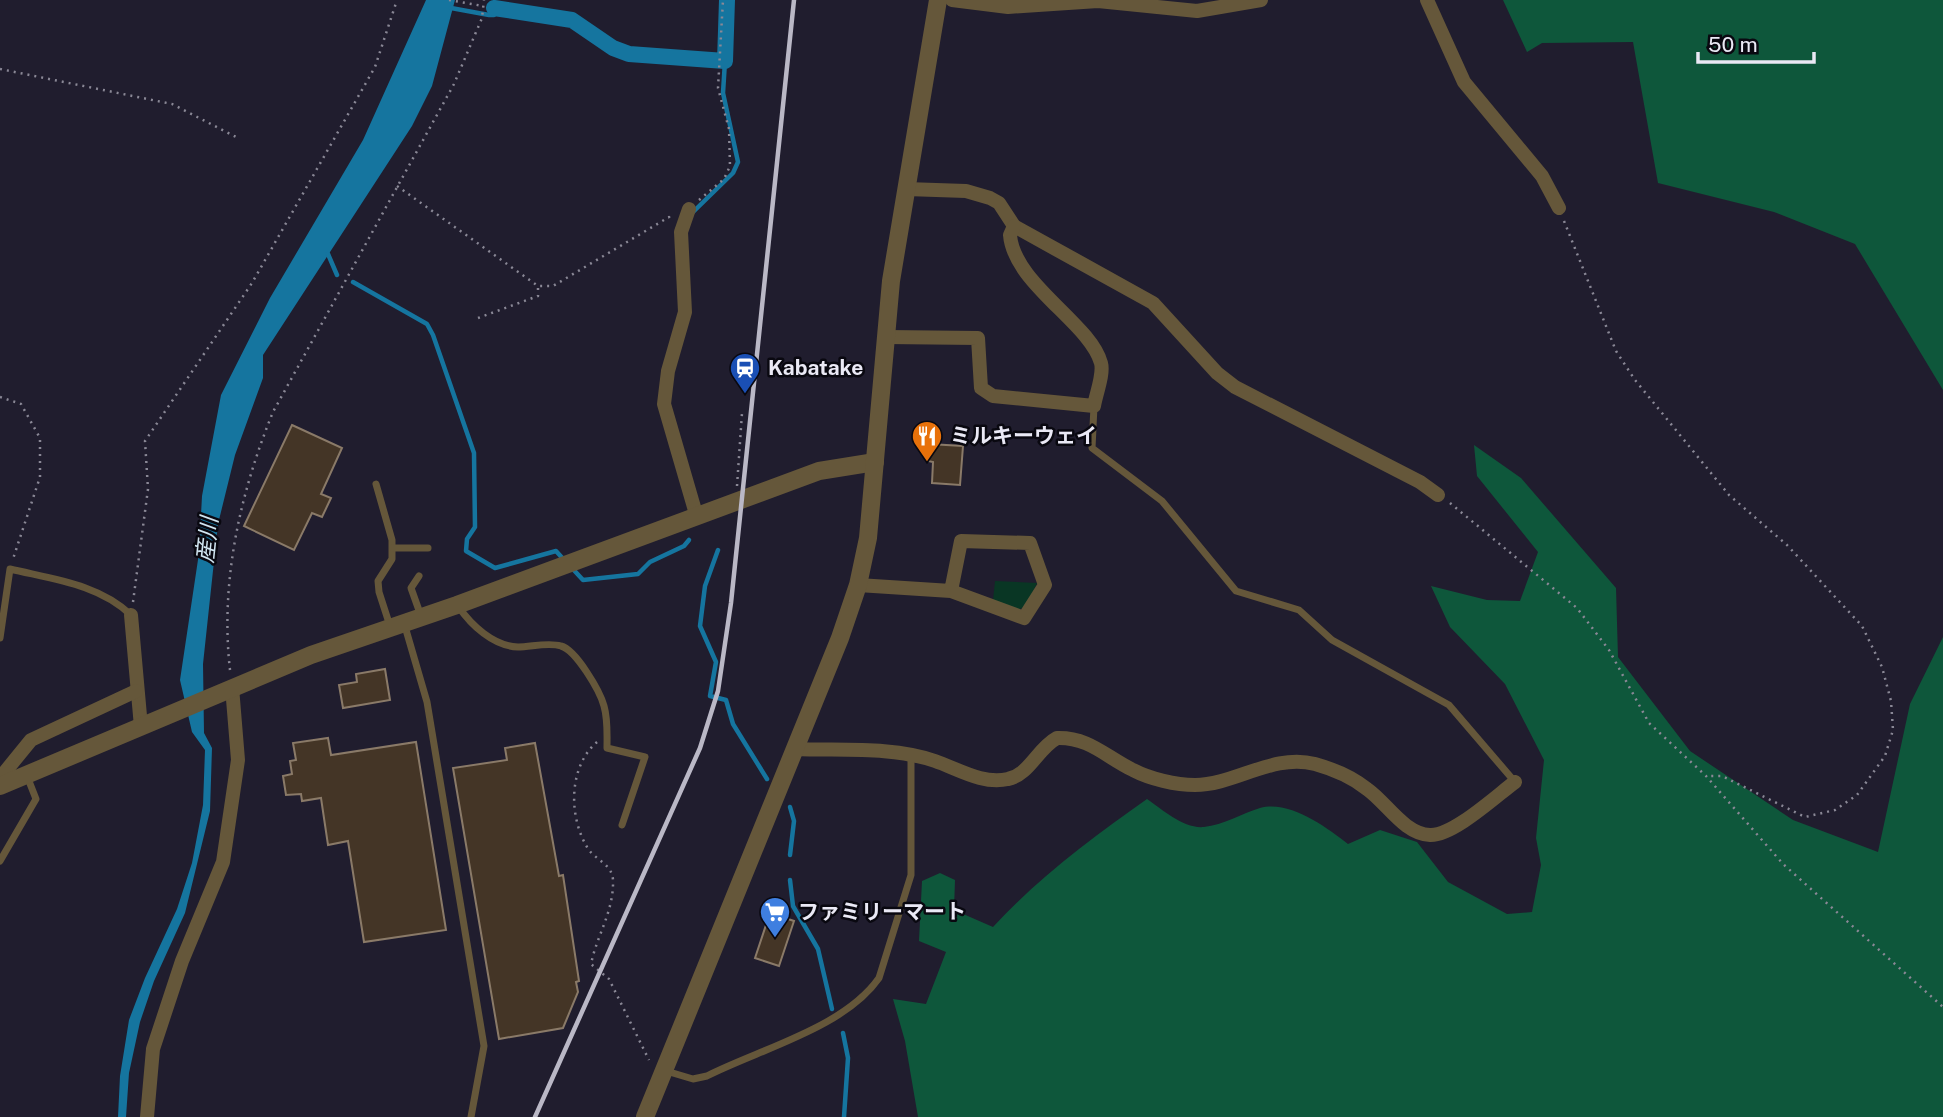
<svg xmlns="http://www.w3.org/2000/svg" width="1943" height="1117" viewBox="0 0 1943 1117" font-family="'Public Sans','Noto Sans JP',sans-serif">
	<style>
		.green { fill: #093624 }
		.forest { fill: #0e573b }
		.water { fill: #15759f }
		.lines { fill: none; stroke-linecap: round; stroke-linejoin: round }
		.stream { stroke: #15759f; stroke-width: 4.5 }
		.canal { stroke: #15759f; stroke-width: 16 }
		.building { fill: #443526; stroke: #8a7a68; stroke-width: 2 }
		.path { stroke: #8a8896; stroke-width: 2.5; stroke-dasharray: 2 5; stroke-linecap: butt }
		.service { stroke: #65573a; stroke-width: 7 }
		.minor { stroke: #65573a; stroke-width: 14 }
		.tertiary { stroke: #65573a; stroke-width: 18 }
		.rail { stroke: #bab8c6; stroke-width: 4.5 }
		.labels { text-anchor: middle; stroke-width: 5; stroke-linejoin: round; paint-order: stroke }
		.poi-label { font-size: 21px; font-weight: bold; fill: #eae9f5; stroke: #090810; text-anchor: start }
		.water-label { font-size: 23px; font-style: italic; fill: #d2e6f2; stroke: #090810 }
	</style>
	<rect width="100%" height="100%" fill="#201d2e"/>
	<polygon class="green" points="995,581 1037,583 1026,607 1016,610 993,600"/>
	<g class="forest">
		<polygon points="1503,0 1943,0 1943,390 1855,244 1774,212 1658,183 1633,42 1542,43 1527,52"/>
		<path d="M1474,445l47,33 95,110 2,69 72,94 103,69 85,32 32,-148 33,-67v480h-1025l-13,-76 -12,-42 33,5 20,-52 -27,-11 3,-60 18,-8 15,7 -1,30 39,17c46,-50 99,-89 154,-128 16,11 37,30 57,28 19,-2 39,-14 56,-19 30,-8 66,19 88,36l32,-14 37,12 31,40 59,32 25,-2 9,-47 -5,-27 8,-78 -39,-76 -55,-57 -19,-41 56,14 33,1 18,-49 -61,-76z"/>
	</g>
	<polygon class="water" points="426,0 455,0 432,86 412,126 263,355 263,378 235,455 218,524 203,664 204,733 212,748 210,811 185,913 154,981 140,1022 129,1073 126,1117 118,1117 120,1076 129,1020 145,978 177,909 192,863 203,805 205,750 192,732 180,680 199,553 202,496 221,395 270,298 363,140"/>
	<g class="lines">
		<g class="stream">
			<polyline points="451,8 489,15 494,15 499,9"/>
			<polyline points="693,212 733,173 738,162 723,93 725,61"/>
			<polyline points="328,254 337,275"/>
			<polyline points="353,282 427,324 433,335 474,453 475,527 467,539 466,551 495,568 556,551 565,561"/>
			<polyline points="718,550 705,586 700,626 716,662 710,696 726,700 733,724 767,779"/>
			<polyline points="571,567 583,580 638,574 650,562 684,546 689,540"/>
			<polyline points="790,855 794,821 790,807"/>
			<polyline points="790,880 793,906 818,949 832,1009"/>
			<polyline points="843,1033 848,1058 844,1117"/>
		</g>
		<polyline class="canal" points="494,8 572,20 613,48 629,54 725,61 727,0"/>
	</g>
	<g class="building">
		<polygon points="292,425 342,448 321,494 331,498 322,517 312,513 294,550 244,526"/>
		<polygon points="929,444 963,446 960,485 932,483 933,462 928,461"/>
		<polygon points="385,669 390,700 343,708 339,685 357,682 356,674"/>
		<polygon points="328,738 331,755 416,742 446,930 364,942 348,841 328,845 321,798 302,801 301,794 286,795 283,776 292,774 290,761 296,760 293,743"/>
		<polygon points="535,743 559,876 563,875 579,981 576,982 578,992 563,1028 499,1039 453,768 507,760 505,748"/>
		<polygon points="770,913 794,921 779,966 755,958"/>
	</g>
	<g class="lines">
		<g class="path">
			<polyline points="449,0 483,6"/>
			<polyline points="0,69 172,104 238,138"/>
			<polyline points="397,186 538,286 553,286 669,217 671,220"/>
			<polyline points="699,200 724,179 730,166 729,129 718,88 723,0"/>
			<polyline points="1564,221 1616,351 1635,380 1729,495 1787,545 1862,626 1882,667 1891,701 1893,730 1885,756 1857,795 1835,810 1805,817 1722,776 1706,776"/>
			<polyline points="478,318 538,296 538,287"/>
			<polyline points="0,397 21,404 40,438 40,477 13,559"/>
			<polyline points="737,486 742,413"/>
			<polyline points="1450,503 1577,608 1609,650 1649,723 1706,776 1783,864 1943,1007"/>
			<polyline points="133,602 148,489 145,441 252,283 375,67 397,0"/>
			<path d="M230,670c-10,-88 10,-177 43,-258l181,-328 28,-66 2,-18"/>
			<path d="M597,742c-28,24 -29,73 -10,105 7,13 25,16 26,33 1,31 -16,55 -22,84l18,15 40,81"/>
		</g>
		<g class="service">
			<polyline points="1094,406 1092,448 1162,501 1236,591 1299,610 1332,640 1449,705 1515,782"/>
			<polyline points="376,484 392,540 392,559 378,581 379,592 390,626"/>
			<polyline points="393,548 428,548"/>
			<polyline points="419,576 411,588 421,616"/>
			<path d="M458,606c13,19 35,40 60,41 13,0 30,-5 43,-1 15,4 39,45 43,60 4,14 3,28 3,42l38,9 -23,68"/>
			<polyline points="404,623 427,702 484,1046 471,1117"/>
			<path d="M0,638l10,-69c42,10 89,15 121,46"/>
			<polyline points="0,861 36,799 27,776"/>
			<path d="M666,1071l27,8 14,-3c53,-27 137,-48 172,-98l32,-103v-120"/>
		</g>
		<g class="minor">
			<polyline points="952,0 1008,7 1098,1 1197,11 1261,0"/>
			<polyline points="1427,0 1464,82 1542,176 1559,208"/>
			<polyline points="906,189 966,191 990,198 999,203 1014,226 1153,303 1217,373 1235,387 1420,482 1438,495"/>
			<polyline points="689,209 681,232 685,312 668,371 664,404 696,514"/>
			<path d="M886,337l92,1 3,50 12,8 101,10c2,-12 10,-32 7,-43 -11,-40 -87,-79 -91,-128l4,-9"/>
			<polyline points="858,585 951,591 1024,618 1045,585 1030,543 961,541 951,591"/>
			<polyline points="131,615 141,727"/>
			<path d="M795,749c45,2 97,-3 140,12 23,8 48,24 73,18 21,-4 30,-31 49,-41 32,-1 49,19 76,32 17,9 43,15 62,15 40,0 78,-32 120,-21 18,5 37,13 52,25 20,14 37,45 63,46 23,1 66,-39 85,-53"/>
			<polyline points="0,778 31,740 136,691"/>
			<polyline points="147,1117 153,1049 182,961 223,862 238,760 232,687"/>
		</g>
		<g class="tertiary">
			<polyline points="0,786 311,655 457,605 819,471 875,462"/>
			<polyline points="645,1117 840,638 858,585 868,538 891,281 938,0"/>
		</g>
		<polyline class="rail" points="535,1117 700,748 718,691 731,603 794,0"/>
	</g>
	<defs>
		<g id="station-pin" transform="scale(1.575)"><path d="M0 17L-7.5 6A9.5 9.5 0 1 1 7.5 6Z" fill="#1a4fb4" stroke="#090810"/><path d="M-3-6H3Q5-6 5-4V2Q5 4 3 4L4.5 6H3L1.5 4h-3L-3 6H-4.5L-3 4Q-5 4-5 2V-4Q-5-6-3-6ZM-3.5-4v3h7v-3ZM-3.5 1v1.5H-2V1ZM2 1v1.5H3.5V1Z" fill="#fff"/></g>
		<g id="restaurant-pin" transform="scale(1.575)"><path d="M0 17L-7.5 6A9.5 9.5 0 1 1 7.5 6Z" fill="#e8710a" stroke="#090810"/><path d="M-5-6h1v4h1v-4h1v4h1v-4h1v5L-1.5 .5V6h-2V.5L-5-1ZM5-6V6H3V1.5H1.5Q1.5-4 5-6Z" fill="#fff"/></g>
		<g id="supermarket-pin" transform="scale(1.575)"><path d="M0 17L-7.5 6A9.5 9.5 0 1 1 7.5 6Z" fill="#3f7fe0" stroke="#090810"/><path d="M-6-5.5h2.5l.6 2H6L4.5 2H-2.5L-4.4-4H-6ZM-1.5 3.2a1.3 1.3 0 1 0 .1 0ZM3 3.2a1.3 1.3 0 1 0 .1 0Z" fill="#fff"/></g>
	</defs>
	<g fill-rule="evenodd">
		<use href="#station-pin" x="745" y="368"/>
		<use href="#restaurant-pin" x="927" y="436"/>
		<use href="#supermarket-pin" x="775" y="912"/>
	</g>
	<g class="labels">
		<g class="poi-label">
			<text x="768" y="375">Kabatake</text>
			<text x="950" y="443">ミルキーウェイ</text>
			<text x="798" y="919">ファミリーマート</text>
		</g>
		<g class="water-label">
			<text transform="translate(207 540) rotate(-84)" y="8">産川</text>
		</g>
	</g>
	<path d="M1698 52v10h116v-10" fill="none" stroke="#eae9f5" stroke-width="3.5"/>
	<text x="1708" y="52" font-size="21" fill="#eae9f5" stroke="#090810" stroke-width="5" paint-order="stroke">50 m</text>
</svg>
